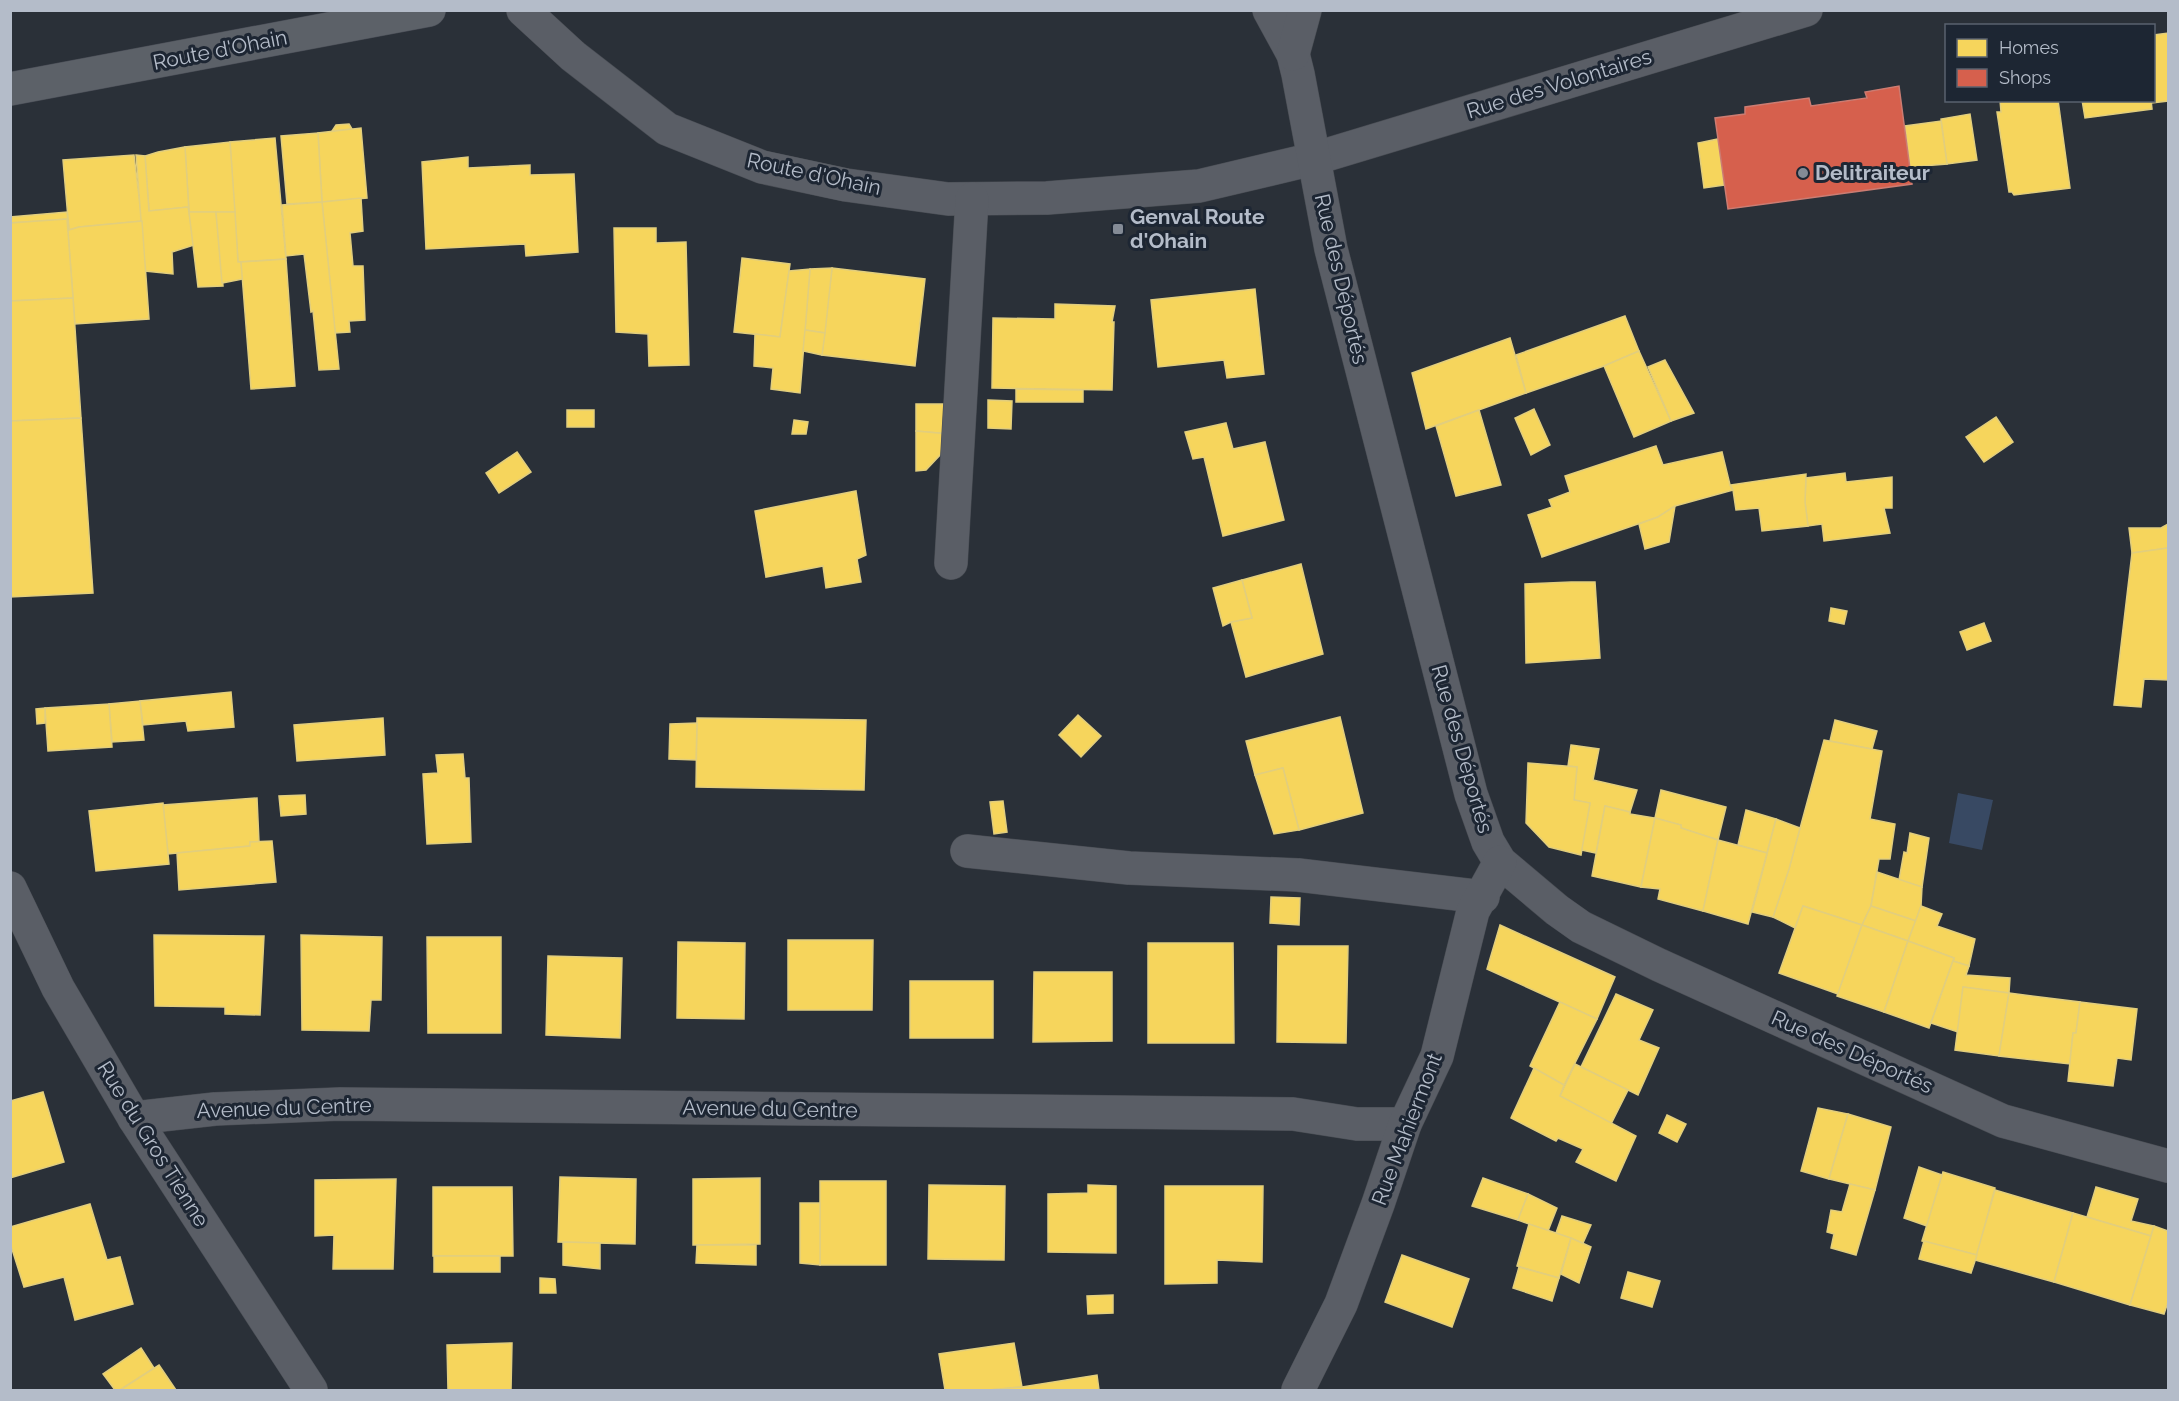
<svg xmlns="http://www.w3.org/2000/svg" width="2179" height="1401" viewBox="0 0 2179 1401" font-family="Raleway,sans-serif">
	<style>
		.water { fill: #384963 }
		.homes { fill: #f6d55c; stroke: #e2ce7d; stroke-width: 1.5 }
		.shops { fill: #d6604d; stroke: #cc7c72; stroke-width: 1.5 }
		.lines { fill: none; stroke-linecap: round; stroke-linejoin: round }
		.minor-casing { stroke: #484c53; stroke-width: 34 }
		.major-casing { stroke: #484c55; stroke-width: 34 }
		.minor { stroke: #5a5e66; stroke-width: 33 }
		.major { stroke: #5c6168; stroke-width: 33 }
		.poi-dot { fill: #848b96; stroke: #1d2633; stroke-width: 2 }
		.labels { text-anchor: middle; stroke-width: 6; stroke-linejoin: round; paint-order: stroke }
		.street-label { font-size: 21px; fill: #b4bcc9; stroke: #1d2633 }
		.poi-label { font-size: 21px; font-weight: bold; fill: #b4bcc9; stroke: #1d2633; text-anchor: start }
	</style>
	<rect width="100%" height="100%" fill="#2a3038"/>
	<polygon class="water" points="1958,793 1993,800 1982,850 1949,843"/>
	<g class="homes">
		<polygon points="2168,33 2168,101 2152,103 2151,100 2154,100 2154,35"/>
		<polygon points="2000,100 2058,100 2070,188 2014,195 2012,192 2009,192 1997,112 2001,112"/>
		<polygon points="2082,100 2151,100 2152,109 2085,118"/>
		<polygon points="1970,114 1977,160 1947,164 1941,119"/>
		<polygon points="1941,121 1947,164 1910,167 1905,126"/>
		<polygon points="349,124 352,129 332,131 336,125"/>
		<polygon points="361,128 367,198 322,202 318,133"/>
		<polygon points="318,133 322,202 287,204 281,136"/>
		<polygon points="275,138 286,259 238,262 230,142"/>
		<polygon points="1718,139 1724,185 1704,188 1698,143"/>
		<polygon points="230,142 235,212 189,212 185,147"/>
		<polygon points="185,147 189,212 188,207 149,211 145,156 158,152"/>
		<polygon points="134,155 142,221 79,227 69,230 63,160"/>
		<polygon points="136,155 145,156 149,211 188,207 189,212 194,245 172,252 173,274 145,271"/>
		<polygon points="468,157 468,168 530,165 530,175 574,174 578,252 526,256 525,244 426,249 422,162"/>
		<polygon points="361,198 363,231 350,233 353,266 363,266 365,320 349,321 350,332 335,333 322,202"/>
		<polygon points="322,202 339,369 319,370 313,311 311,312 304,254 286,256 282,205"/>
		<polygon points="67,212 69,230 79,227 142,221 149,319 75,324 67,219 10,223 10,217"/>
		<polygon points="189,212 216,212 223,286 198,287"/>
		<polygon points="216,212 235,212 238,262 241,262 243,279 222,283"/>
		<polygon points="67,219 73,298 10,301 10,223"/>
		<polygon points="614,228 656,228 656,243 686,242 689,365 649,366 648,334 616,332"/>
		<polygon points="742,258 790,264 780,337 734,332"/>
		<polygon points="286,259 295,386 251,389 241,262"/>
		<polygon points="832,268 925,279 915,366 822,355"/>
		<polygon points="832,268 825,333 805,330 810,269"/>
		<polygon points="810,269 800,393 771,389 773,368 754,366 755,334 780,337 789,271"/>
		<polygon points="1255,289 1264,374 1227,378 1224,360 1158,367 1151,300"/>
		<polygon points="73,298 81,418 10,421 10,301"/>
		<polygon points="1055,304 1115,306 1112,322 1114,322 1112,390 992,388 993,318 1055,319"/>
		<polygon points="1625,316 1639,351 1604,366 1526,393 1516,355"/>
		<polygon points="805,330 825,333 822,355 803,351"/>
		<polygon points="1510,338 1526,393 1426,429 1412,373"/>
		<polygon points="1639,351 1671,421 1634,437 1604,366"/>
		<polygon points="1665,360 1694,413 1671,421 1648,367"/>
		<polygon points="1016,389 1083,390 1083,402 1016,402"/>
		<polygon points="988,400 1012,401 1011,429 988,428"/>
		<polygon points="916,404 949,404 949,434 916,431"/>
		<polygon points="1534,409 1550,445 1531,455 1515,418"/>
		<rect x="567" y="410" width="27" height="17"/>
		<polygon points="1479,410 1501,485 1456,496 1436,426"/>
		<polygon points="1996,417 2013,442 1984,462 1966,437"/>
		<polygon points="81,418 93,593 10,597 10,421"/>
		<polygon points="794,420 808,422 806,434 792,434"/>
		<polygon points="1226,423 1233,449 1265,442 1284,520 1223,536 1204,457 1193,459 1185,432"/>
		<polygon points="916,431 949,434 941,454 926,470 916,471"/>
		<polygon points="1656,446 1663,465 1722,452 1730,485 1733,490 1675,506 1658,517 1542,557 1528,515 1552,507 1549,500 1570,492 1565,476"/>
		<polygon points="517,452 531,472 499,493 486,473"/>
		<polygon points="1845,473 1846,482 1892,477 1892,508 1884,508 1890,533 1824,541 1822,524 1808,526 1805,502 1806,478"/>
		<polygon points="1806,474 1805,502 1808,526 1762,531 1759,508 1736,510 1733,490 1730,485"/>
		<polygon points="856,491 866,555 857,559 861,582 826,588 823,566 766,577 755,511"/>
		<polygon points="1675,506 1669,542 1645,549 1639,524 1658,517"/>
		<polygon points="2168,524 2168,548 2132,553 2129,528 2161,528"/>
		<polygon points="2168,548 2168,680 2144,679 2141,707 2114,705 2132,553"/>
		<polygon points="1301,564 1323,654 1246,677 1231,622 1252,618 1242,580"/>
		<polygon points="1242,580 1252,618 1231,622 1223,626 1213,588"/>
		<polygon points="1571,582 1595,582 1600,658 1526,663 1525,584"/>
		<polygon points="1831,608 1847,611 1844,624 1829,621"/>
		<polygon points="1984,623 1991,641 1967,650 1960,632"/>
		<polygon points="231,692 234,727 188,731 186,721 143,725 140,701"/>
		<polygon points="140,701 144,740 112,742 109,704"/>
		<polygon points="109,704 112,747 48,751 45,708"/>
		<polygon points="45,708 45,723 37,724 36,709"/>
		<polygon points="1078,715 1101,736 1081,757 1059,735"/>
		<polygon points="1340,717 1363,813 1299,830 1283,768 1255,775 1246,741"/>
		<polygon points="383,718 385,755 297,761 294,725"/>
		<polygon points="697,718 866,720 864,790 696,787"/>
		<polygon points="1835,720 1877,731 1872,749 1830,741"/>
		<polygon points="697,723 696,760 669,759 670,724"/>
		<polygon points="1824,740 1882,751 1870,819 1895,824 1890,859 1879,859 1871,906 1862,925 1803,906 1795,928 1773,917 1789,869"/>
		<polygon points="1571,745 1599,749 1593,780 1637,790 1630,812 1605,806 1596,853 1581,850 1590,803 1574,800 1577,767 1568,766"/>
		<polygon points="463,754 465,778 469,778 471,842 427,844 423,774 438,773 436,755"/>
		<polygon points="1528,763 1577,767 1574,800 1590,803 1581,855 1549,847 1526,823"/>
		<polygon points="1283,768 1299,830 1274,834 1255,775"/>
		<polygon points="1661,790 1726,807 1718,840 1681,828 1681,825 1655,818"/>
		<polygon points="305,795 306,814 281,816 279,796"/>
		<polygon points="257,798 259,842 250,842 250,846 168,854 163,805"/>
		<polygon points="1003,801 1007,832 994,834 990,802"/>
		<polygon points="163,803 169,864 96,871 89,811"/>
		<polygon points="1605,806 1630,812 1630,814 1655,818 1641,887 1592,876"/>
		<polygon points="1746,810 1776,819 1767,853 1738,845"/>
		<polygon points="1655,818 1681,825 1681,828 1718,840 1703,911 1658,899 1660,889 1641,887"/>
		<polygon points="1776,819 1800,828 1789,869 1773,917 1752,912"/>
		<polygon points="1910,833 1929,838 1922,887 1899,880 1904,852 1907,853"/>
		<polygon points="1718,840 1767,853 1748,924 1703,911"/>
		<polygon points="272,841 276,882 179,890 177,853 250,846 250,842"/>
		<polygon points="1877,872 1922,887 1921,906 1916,921 1871,906"/>
		<polygon points="1271,897 1300,898 1299,925 1270,923"/>
		<polygon points="1803,906 1862,925 1838,994 1779,973"/>
		<polygon points="1871,906 1916,921 1908,941 1862,925"/>
		<polygon points="1921,906 1942,914 1937,926 1975,939 1969,966 1953,961 1954,958 1908,941"/>
		<polygon points="1500,925 1615,977 1597,1019 1487,969"/>
		<polygon points="1862,925 1908,941 1884,1012 1837,996"/>
		<polygon points="154,935 264,936 260,1015 225,1014 225,1007 155,1006"/>
		<polygon points="301,935 382,937 381,1000 371,1000 369,1031 302,1030"/>
		<polygon points="427,937 501,937 501,1033 428,1033"/>
		<polygon points="788,940 873,940 872,1010 788,1010"/>
		<polygon points="1908,941 1954,958 1929,1028 1884,1012"/>
		<polygon points="678,942 745,943 744,1019 677,1018"/>
		<polygon points="1148,943 1233,943 1234,1043 1148,1043"/>
		<polygon points="1278,946 1348,946 1346,1043 1277,1042"/>
		<polygon points="548,956 622,958 620,1038 546,1035"/>
		<polygon points="1953,961 1969,966 1966,975 2010,978 2009,993 1963,987 1958,1032 1931,1023"/>
		<polygon points="1034,972 1112,972 1112,1041 1033,1042"/>
		<rect x="910" y="981" width="83" height="57"/>
		<polygon points="1963,987 2009,993 1999,1056 1955,1050"/>
		<polygon points="2009,993 2080,1002 2076,1033 2073,1033 2070,1064 1999,1056"/>
		<polygon points="1616,994 1653,1010 1639,1040 1659,1048 1638,1095 1581,1067"/>
		<polygon points="1560,1002 1597,1019 1564,1085 1530,1066"/>
		<polygon points="2080,1002 2137,1009 2131,1060 2117,1058 2113,1086 2068,1081 2073,1033 2076,1033"/>
		<polygon points="1575,1064 1628,1090 1611,1124 1560,1096"/>
		<polygon points="1534,1068 1564,1085 1560,1096 1636,1136 1616,1181 1576,1162 1583,1149 1558,1138 1556,1141 1511,1118"/>
		<polygon points="43,1092 64,1162 10,1178 10,1101"/>
		<polygon points="1818,1108 1848,1114 1829,1179 1801,1171"/>
		<polygon points="1848,1114 1891,1127 1875,1190 1829,1179"/>
		<polygon points="1667,1115 1686,1124 1677,1142 1659,1133"/>
		<polygon points="1919,1167 1942,1175 1927,1226 1904,1218"/>
		<polygon points="1943,1172 1995,1188 1977,1255 1922,1241"/>
		<polygon points="560,1177 636,1179 635,1244 558,1242"/>
		<polygon points="760,1178 760,1244 693,1245 693,1179"/>
		<polygon points="1483,1178 1528,1194 1518,1220 1472,1206"/>
		<polygon points="396,1179 393,1269 333,1269 334,1235 315,1236 315,1180"/>
		<rect x="820" y="1181" width="66" height="84"/>
		<polygon points="1850,1184 1875,1190 1856,1255 1831,1248 1834,1234 1827,1232 1831,1210 1842,1212"/>
		<polygon points="929,1185 1005,1186 1004,1260 928,1259"/>
		<polygon points="1088,1185 1116,1186 1116,1253 1048,1252 1048,1194 1088,1193"/>
		<polygon points="1165,1186 1263,1186 1262,1262 1217,1260 1217,1283 1165,1284"/>
		<polygon points="433,1187 512,1187 513,1256 433,1256"/>
		<polygon points="2096,1187 2138,1199 2131,1221 2154,1226 2151,1236 2087,1217"/>
		<polygon points="1995,1190 2073,1213 2054,1282 1975,1260"/>
		<polygon points="1528,1194 1557,1208 1548,1231 1518,1220"/>
		<polygon points="800,1203 820,1203 820,1265 800,1263"/>
		<polygon points="90,1204 107,1260 120,1257 133,1304 75,1320 64,1277 24,1287 10,1243 10,1227"/>
		<polygon points="2073,1213 2151,1236 2130,1305 2054,1282"/>
		<polygon points="1562,1216 1591,1225 1583,1243 1556,1233"/>
		<polygon points="1529,1224 1571,1238 1559,1278 1517,1266"/>
		<polygon points="2154,1226 2168,1231 2168,1302 2164,1314 2130,1305"/>
		<polygon points="1571,1238 1591,1247 1579,1283 1561,1274"/>
		<polygon points="1924,1241 1977,1255 1971,1273 1919,1259"/>
		<polygon points="563,1242 600,1243 600,1269 563,1265"/>
		<polygon points="697,1245 756,1245 756,1265 696,1263"/>
		<polygon points="1402,1255 1469,1279 1452,1327 1385,1302"/>
		<rect x="434" y="1256" width="66" height="16"/>
		<polygon points="1519,1267 1559,1278 1552,1301 1513,1288"/>
		<polygon points="1628,1272 1660,1281 1652,1307 1621,1298"/>
		<polygon points="540,1278 555,1279 556,1293 540,1293"/>
		<polygon points="1113,1295 1113,1313 1088,1314 1087,1296"/>
		<polygon points="512,1343 511,1390 448,1390 447,1345"/>
		<polygon points="1014,1343 1022,1387 989,1390 945,1390 939,1354"/>
		<polygon points="141,1348 154,1368 120,1390 115,1390 103,1374"/>
		<polygon points="159,1365 176,1390 120,1390"/>
		<polygon points="1097,1375 1099,1390 989,1390 1022,1387"/>
	</g>
	<polygon class="shops" points="1899,86 1912,184 1728,209 1715,118 1745,114 1745,107 1809,98 1811,106 1867,98 1865,92"/>
	<g class="lines">
		<g class="minor-casing">
			<g id="minor">
				<polyline points="523,10 573,56 667,129 762,167 846,185 948,199 1047,198 1199,186 1313,159 1806,10"/>
				<polyline points="1269,10 1293,54 1298,74 1331,249 1471,794 1488,842 1500,862 1557,910 1581,927 1659,965 2003,1121 2168,1166"/>
				<polyline points="1293,54 1305,10"/>
				<polyline points="951,563 972,199"/>
				<polyline points="967,851 1129,868 1298,875 1483,897"/>
				<polyline points="10,888 58,988 134,1118 311,1390"/>
				<polyline points="134,1118 215,1109 340,1104 1293,1114 1357,1124 1405,1124"/>
				<polyline points="1298,1390 1341,1304 1378,1204 1405,1124 1437,1056 1473,911 1500,862"/>
			</g>
		</g>
		<g class="major-casing">
			<polyline id="major" points="10,89 429,10"/>
		</g>
		<use href="#minor" class="minor"/>
		<use href="#major" class="major"/>
	</g>
	<g class="poi-dot">
		<circle cx="1803" cy="173" r="6"/>
		<rect x="1112" y="223" width="12" height="12" rx="3"/>
	</g>
	<g class="labels">
		<g class="street-label">
			<text transform="translate(220 50) rotate(-11)" y="7">Route d'Ohain</text>
			<text transform="translate(1559 84) rotate(-17)" y="7">Rue des Volontaires</text>
			<text transform="translate(814 174) rotate(12)" y="7">Route d'Ohain</text>
			<text transform="translate(1341 279) rotate(77)" y="7">Rue des Déportés</text>
			<text transform="translate(1462 749) rotate(74)" y="7">Rue des Déportés</text>
			<text transform="translate(1852 1052) rotate(24)" y="7">Rue des Déportés</text>
			<text transform="translate(284 1108) rotate(-2)" y="7">Avenue du Centre</text>
			<text transform="translate(770 1109) rotate(1)" y="7">Avenue du Centre</text>
			<text transform="translate(1407 1129) rotate(-69)" y="7">Rue Mahiermont</text>
			<text transform="translate(153 1144) rotate(58)" y="7">Rue du Gros Tienne</text>
		</g>
		<g class="poi-label">
			<text x="1815" y="180">Delitraiteur</text>
			<text x="1130" y="224">Genval Route<tspan x="1130" dy="24">d'Ohain</tspan></text>
		</g>
	</g>
	<rect width="2179" height="1401" fill="none" stroke="#b4bcc9" stroke-width="24"/>
	<rect x="1945" y="24" width="210" height="78" fill="#1d2633" stroke="#59626f" stroke-width="1.5"/>
	<rect x="1957" y="39" width="30" height="18" fill="#f6d55c" stroke="#59626f" stroke-width="1.5"/>
	<text x="1999" y="54" font-size="18" fill="#b4bcc9">Homes</text>
	<rect x="1957" y="69" width="30" height="18" fill="#d6604d" stroke="#59626f" stroke-width="1.5"/>
	<text x="1999" y="84" font-size="18" fill="#b4bcc9">Shops</text>
</svg>
